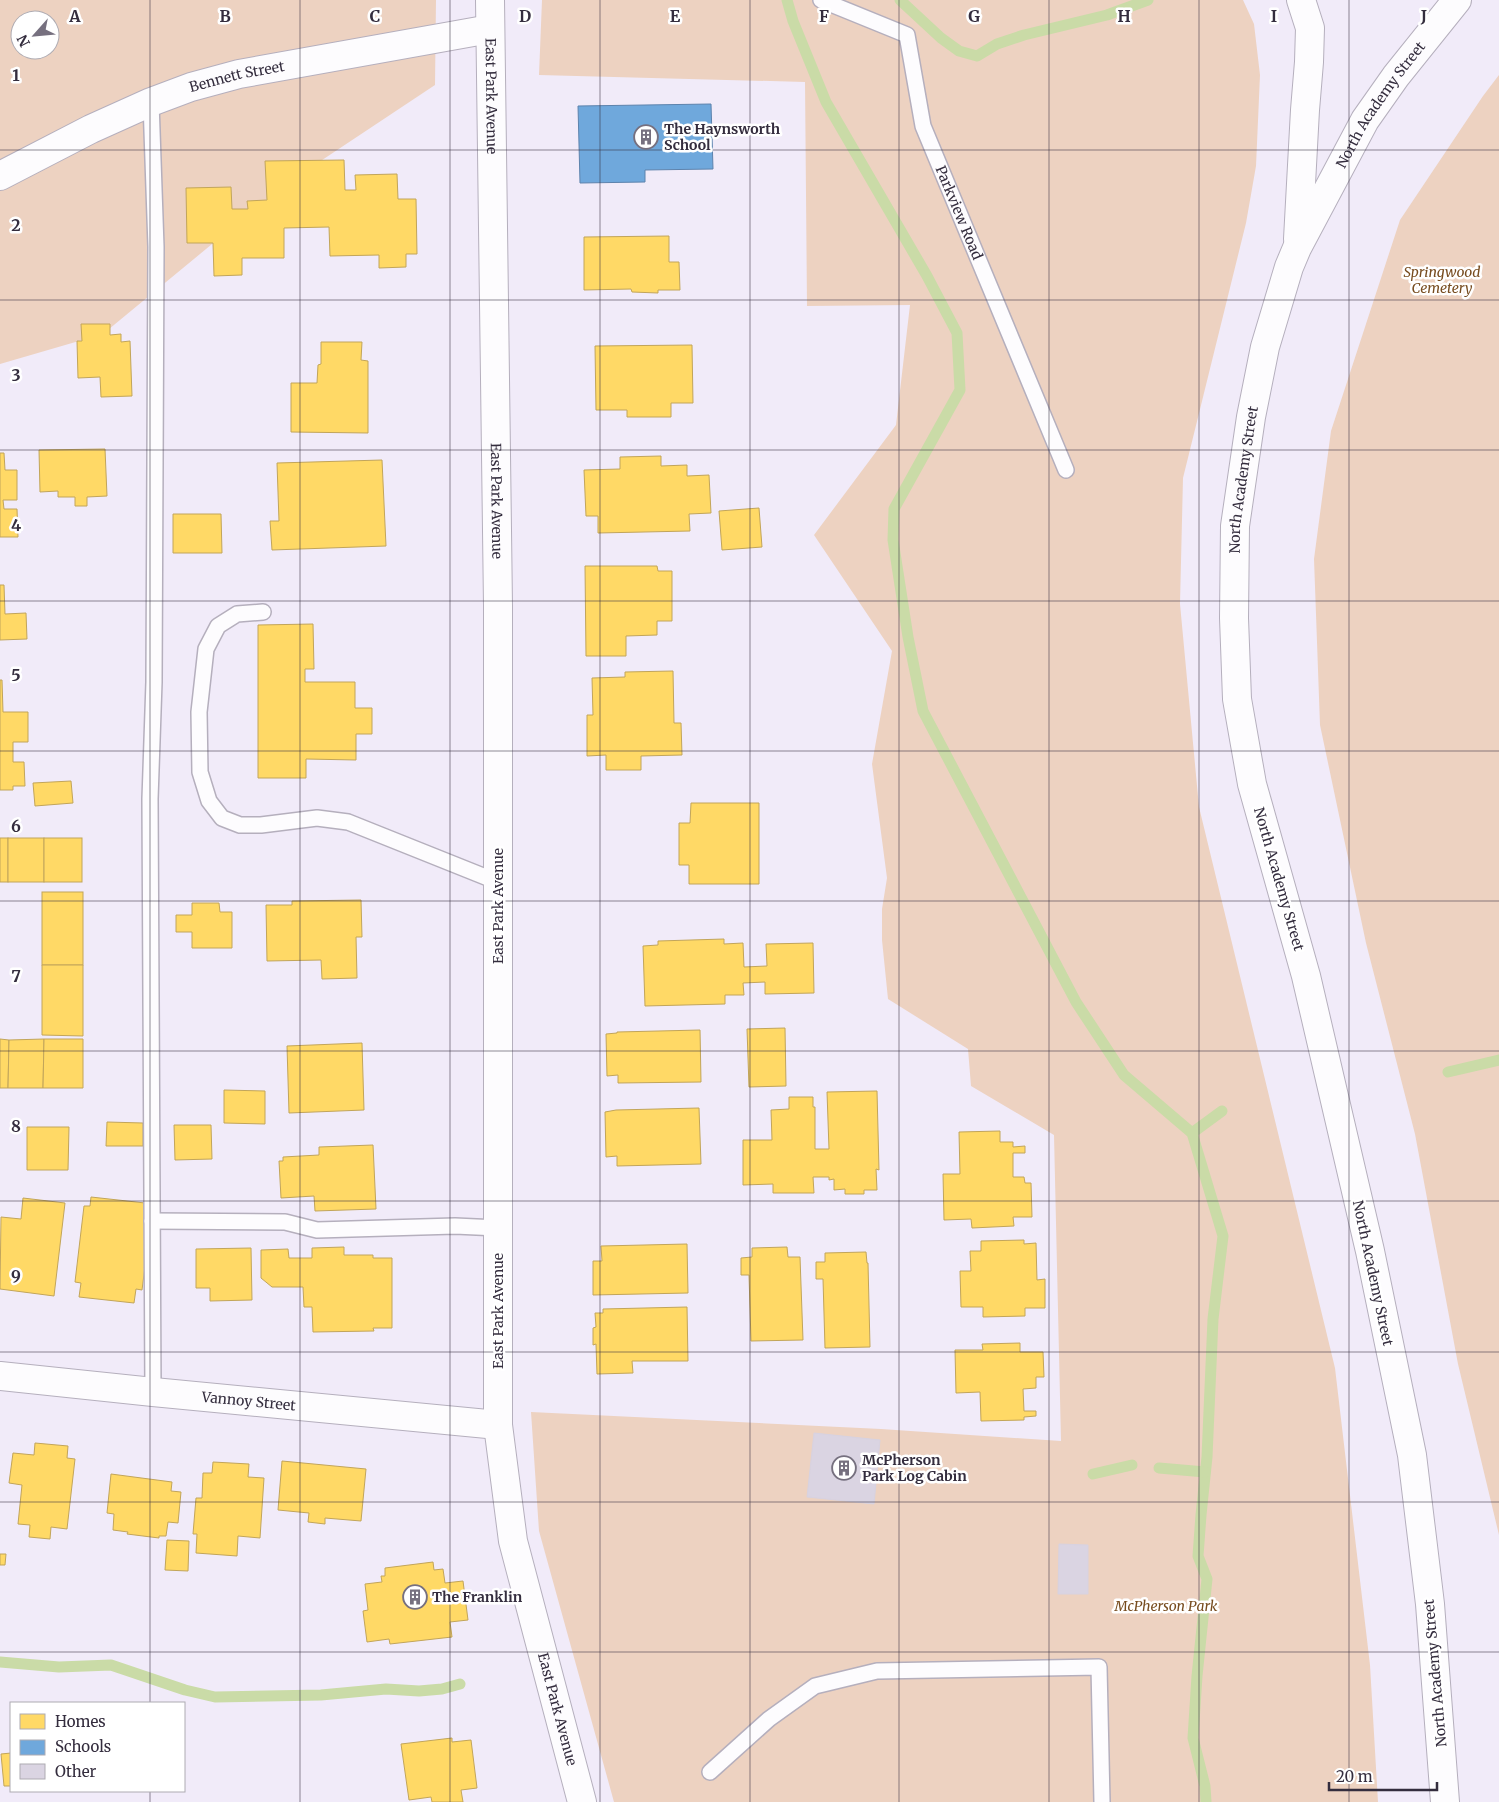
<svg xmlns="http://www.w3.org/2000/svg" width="1499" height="1802" viewBox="0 0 1499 1802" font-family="Merriweather,serif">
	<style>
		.green { fill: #edd2c1; fill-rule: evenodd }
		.homes { fill: #ffd966; stroke: #c2a55a }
		.schools { fill: #6fa8dc; stroke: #5d83ad }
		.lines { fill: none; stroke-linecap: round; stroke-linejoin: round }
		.stream { stroke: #cadba7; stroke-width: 11 }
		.building { fill: #dad4e2; stroke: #d8d2e0 }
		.lane-casing { stroke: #b5afbd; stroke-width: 18 }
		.street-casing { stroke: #b5afbd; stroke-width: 30 }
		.secondary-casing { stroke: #b5afbd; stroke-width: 30 }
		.highway-casing { stroke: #b5afbd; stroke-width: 30 }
		.lane { stroke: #fdfcfe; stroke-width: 15 }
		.street { stroke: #fdfcfe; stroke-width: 28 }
		.secondary { stroke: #fdfcfe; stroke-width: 28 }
		.highway { stroke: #fdfcfe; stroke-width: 28 }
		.grid { fill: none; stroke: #342d3e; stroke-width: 1; stroke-opacity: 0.55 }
		.labels { text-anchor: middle; stroke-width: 5; stroke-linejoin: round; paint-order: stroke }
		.street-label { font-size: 14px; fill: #342d3e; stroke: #fff }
		.poi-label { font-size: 14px; font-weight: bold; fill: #342d3e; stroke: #fff; text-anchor: start }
		.park-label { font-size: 14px; font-style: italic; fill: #774c1f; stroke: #fff }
		.grid-label { font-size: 16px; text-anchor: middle; font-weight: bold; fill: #342d3e; stroke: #fff; stroke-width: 5; stroke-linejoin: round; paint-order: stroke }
	</style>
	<rect width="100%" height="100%" fill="#f1ebf9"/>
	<g class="green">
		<path d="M0,0h436l-1,85 -155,103 -177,146 -103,30zM20,20h30v30h-30z"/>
		<polygon points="542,0 1243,0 1254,24 1260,75 1256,166 1246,223 1183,478 1180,604 1199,807 1335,1368 1370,1665 1378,1802 614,1802 539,1531 531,1412 881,1429 1061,1441 1054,1135 971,1086 968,1049 888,999 882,940 882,909 887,878 872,764 892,651 814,535 896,425 910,305 807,306 805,82 539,75"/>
		<polygon points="1499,75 1499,1535 1458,1364 1415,1134 1366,943 1320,725 1314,559 1331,431 1400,220 1483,96"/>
	</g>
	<g class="homes">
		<polygon points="344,160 345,190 356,190 355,175 397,174 398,199 416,199 417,254 406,254 406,267 379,268 379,255 330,256 329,227 284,228 284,258 242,258 242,275 214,276 213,243 187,243 186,188 231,187 232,209 248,209 247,201 267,200 265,161"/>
		<polygon points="669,236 669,262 679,262 680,290 658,290 658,293 632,292 631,289 584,290 584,237"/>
		<polygon points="81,324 110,324 110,335 121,334 121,342 130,341 132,396 101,397 100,377 78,378 77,341 82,341"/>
		<polygon points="321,342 362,342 361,360 368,361 368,433 291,432 291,383 317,383 318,365 321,364"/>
		<polygon points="692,345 693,403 671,403 671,417 627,417 627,410 596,410 595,346"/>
		<polygon points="105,449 107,496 87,497 87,506 75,506 75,497 58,497 58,491 40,492 39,450"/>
		<polygon points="0,453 4,453 5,470 17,470 17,500 3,500 4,509 17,509 18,537 0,537"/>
		<polygon points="661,456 661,466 687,465 687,476 709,475 711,513 689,514 690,531 598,533 598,516 586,516 584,470 620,469 620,457"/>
		<polygon points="382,460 386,546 272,550 270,521 279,521 277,463"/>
		<polygon points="759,508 762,547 722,550 719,511"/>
		<polygon points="173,514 221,514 222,553 173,553"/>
		<polygon points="585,566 657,566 658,571 672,571 672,621 657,621 657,635 626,636 626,656 586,656"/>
		<polygon points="0,585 4,585 5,614 26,613 27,639 0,640"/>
		<polygon points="313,624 314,669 305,669 305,682 355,682 355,708 372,708 372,734 356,734 356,760 306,759 306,778 258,778 258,625"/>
		<polygon points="673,671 674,723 681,723 682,755 641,756 641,770 606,770 606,755 587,756 587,715 593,715 592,678 625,677 625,672"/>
		<polygon points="0,680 2,680 3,712 28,712 28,742 13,742 13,762 24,762 25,786 13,786 13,790 0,790"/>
		<polygon points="71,781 73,803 35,806 33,783"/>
		<polygon points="691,803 759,803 759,884 689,884 689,865 679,865 679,823 690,823"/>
		<rect x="0" y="838" width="8" height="44"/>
		<rect x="8" y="838" width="36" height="44"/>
		<rect x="44" y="838" width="38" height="44"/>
		<rect x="42" y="892" width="41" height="73"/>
		<polygon points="361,900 362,937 356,937 357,978 322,979 321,960 267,961 266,905 292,905 292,901"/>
		<polygon points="192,903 219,903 220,912 232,912 232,948 192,948 192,932 176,932 176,915 192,915"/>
		<polygon points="724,939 724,944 743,943 744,967 767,966 766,944 813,943 814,993 765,994 765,982 743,983 744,995 725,995 725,1004 645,1006 643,946 658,945 658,941"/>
		<polygon points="42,965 83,965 83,1036 42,1035"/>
		<polygon points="785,1028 786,1086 749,1087 747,1029"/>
		<polygon points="700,1030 701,1082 618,1083 618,1075 607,1076 606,1034 617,1033 617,1032"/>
		<polygon points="0,1039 9,1040 8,1088 0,1088"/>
		<polygon points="44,1039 43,1088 8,1088 9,1040"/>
		<polygon points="44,1039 83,1039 83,1088 43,1088"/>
		<polygon points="362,1043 364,1110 289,1113 287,1046"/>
		<polygon points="224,1090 265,1091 265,1124 224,1123"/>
		<polygon points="877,1091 879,1170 876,1169 877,1190 864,1190 864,1194 845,1194 845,1189 834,1190 834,1179 829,1180 829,1177 813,1177 814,1193 773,1193 773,1184 743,1185 743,1140 772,1140 771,1110 789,1109 789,1097 813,1097 813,1107 815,1107 815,1149 829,1149 827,1092"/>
		<polygon points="699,1108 701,1164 617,1166 617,1156 606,1157 605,1112 616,1110"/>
		<polygon points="107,1122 143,1123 143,1146 106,1146"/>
		<polygon points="174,1125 211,1125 212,1159 175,1160"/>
		<polygon points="27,1127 69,1127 68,1170 27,1170"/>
		<polygon points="1000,1131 1000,1142 1013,1142 1013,1147 1025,1146 1025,1153 1013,1153 1013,1177 1024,1177 1025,1183 1031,1183 1032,1217 1013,1217 1014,1226 972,1228 971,1219 944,1220 943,1174 960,1174 959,1132"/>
		<polygon points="373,1145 376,1209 315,1211 314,1196 281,1198 279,1161 283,1161 283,1157 319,1155 319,1147"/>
		<polygon points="91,1197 145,1203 144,1210 152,1211 142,1290 136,1289 134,1303 79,1297 81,1283 75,1282 84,1206 90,1206"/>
		<polygon points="23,1198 65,1203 54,1296 0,1289 1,1217 21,1219"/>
		<polygon points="1024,1240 1024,1244 1036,1243 1037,1280 1045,1279 1045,1308 1025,1308 1025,1316 983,1317 983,1307 961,1307 960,1271 971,1271 970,1251 981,1251 981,1241"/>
		<polygon points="687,1244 688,1293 593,1295 593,1261 602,1261 601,1246"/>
		<polygon points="344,1247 344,1255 373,1255 373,1258 392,1258 392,1328 373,1328 374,1331 313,1332 312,1307 304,1307 303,1287 272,1287 261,1278 261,1250 288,1249 289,1258 312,1258 312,1248"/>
		<polygon points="787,1247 788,1257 800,1257 803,1340 751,1341 749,1275 741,1275 741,1258 752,1257 752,1248"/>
		<polygon points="251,1248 252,1300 210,1301 210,1288 196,1288 196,1249"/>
		<polygon points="866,1252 867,1263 868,1263 870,1347 825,1348 823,1279 816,1279 816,1262 825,1262 825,1253"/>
		<polygon points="687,1307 688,1361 632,1361 633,1373 597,1374 596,1344 593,1345 593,1328 596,1327 595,1313 603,1313 603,1309"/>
		<polygon points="1020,1343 1020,1352 1043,1352 1044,1377 1036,1377 1036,1388 1023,1389 1024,1411 1036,1411 1036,1416 1024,1417 1024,1420 981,1421 980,1392 956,1393 955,1350 983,1350 982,1344"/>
		<polygon points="35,1443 68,1446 67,1458 75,1459 67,1529 51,1527 50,1539 29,1537 30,1525 18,1524 22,1485 9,1483 13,1453 34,1455"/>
		<polygon points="282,1461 366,1469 361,1521 325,1518 325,1524 308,1522 309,1513 278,1510"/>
		<polygon points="213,1462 249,1464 248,1477 264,1478 260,1538 238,1536 237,1556 196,1553 197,1534 193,1534 196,1498 202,1498 203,1473 212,1473"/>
		<polygon points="111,1474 172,1482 171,1491 181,1492 178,1523 168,1522 166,1536 159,1536 159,1538 127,1534 128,1532 113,1530 114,1514 107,1513"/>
		<polygon points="167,1540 189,1541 188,1571 165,1570"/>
		<polygon points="0,1554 6,1554 5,1565 0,1565"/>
		<polygon points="433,1562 434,1570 443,1569 445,1583 463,1581 468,1620 450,1622 452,1637 390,1644 389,1639 367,1642 363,1611 368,1610 365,1584 382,1582 381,1576 385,1576 385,1568"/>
		<polygon points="452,1738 452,1742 471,1740 477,1788 461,1790 463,1802 432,1802 431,1797 409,1800 401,1744"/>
		<polygon points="11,1753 11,1786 4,1786 1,1754"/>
	</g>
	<polygon class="schools" points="711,104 713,169 645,170 645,182 580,183 578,106"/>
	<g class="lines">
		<g class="stream">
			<polyline points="787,0 793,21 826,102 927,276 957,333 960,390 894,509 893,540 908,637 923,711 1076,1002 1124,1075 1192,1133 1223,1236 1213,1319 1207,1457 1201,1515 1198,1556 1207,1579 1197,1676 1193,1738 1205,1786 1206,1802"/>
			<polyline points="900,0 941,38 959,51 977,56 997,44 1024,35 1107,15 1148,0"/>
			<polyline points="1448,1072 1499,1060"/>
			<polyline points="1192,1133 1222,1111"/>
			<polyline points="1159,1468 1205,1472"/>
			<polyline points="1093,1474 1132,1465"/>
			<polyline points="0,1662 59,1667 111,1665 185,1690 215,1697 321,1695 386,1689 419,1691 442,1689 460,1684"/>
		</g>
	</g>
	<g class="building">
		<polygon points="814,1433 880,1440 874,1504 807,1497"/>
		<polygon points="1059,1544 1088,1545 1088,1594 1058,1594"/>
	</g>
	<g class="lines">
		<g class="lane-casing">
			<g id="lane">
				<path id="s1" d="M821,0l86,35 16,91 143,344"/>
				<polyline points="151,102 156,247 154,682 150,799 153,1392"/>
				<polyline points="263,612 237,614 218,626 206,649 199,712 200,772 209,801 222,818 240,825 261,825 317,818 348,822 498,882"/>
				<polyline points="152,1221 285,1222 317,1230 455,1226 498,1228"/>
				<polyline points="710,1772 769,1719 815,1686 877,1671 1099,1667 1102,1802"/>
			</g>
		</g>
		<g class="street-casing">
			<g id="street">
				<path id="s2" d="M0,176l91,-47 60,-27 40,-15 48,-13 251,-45"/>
				<path id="s3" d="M0,1376l153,16 345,33"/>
			</g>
		</g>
		<g class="secondary-casing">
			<g id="secondary">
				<path id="s4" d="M490,0l8,606v819l15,116 69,261"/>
			</g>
		</g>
		<g class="highway-casing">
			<g id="highway">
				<polyline points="1298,239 1305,110 1309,62 1310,28 1301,0"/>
				<path id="s5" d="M1445,1802l-15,-198 -18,-149 -42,-204 -64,-275 -54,-192 -15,-85 -3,-81 1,-92 16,-109 14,-70 24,-80 8,-19 68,-128 31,-44 61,-76"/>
			</g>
		</g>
		<use href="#lane" class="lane"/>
		<use href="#street" class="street"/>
		<use href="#secondary" class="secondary"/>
		<use href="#highway" class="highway"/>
	</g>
	<path class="grid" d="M150,0v1703M300,0v1802M450,0v1802M600,0v1802M750,0v1802M899,0v1802M1049,0v1802M1199,0v1802M1349,0v1802M0,150h1499M0,300h1499M0,450h1499M0,601h1499M0,751h1499M0,901h1499M0,1051h1499M0,1201h1499M0,1352h1499M0,1502h1499M0,1652h1499M150,1791v11"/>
	<defs>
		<g id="building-ring" transform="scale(1.25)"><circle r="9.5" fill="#fff" stroke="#76707f" stroke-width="1.5"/><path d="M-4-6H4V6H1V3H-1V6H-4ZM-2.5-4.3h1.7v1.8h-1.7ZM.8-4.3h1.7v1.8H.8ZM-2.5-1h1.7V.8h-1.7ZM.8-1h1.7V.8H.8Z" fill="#76707f"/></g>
	</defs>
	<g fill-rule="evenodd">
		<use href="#building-ring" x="646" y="137"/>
		<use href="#building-ring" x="844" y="1468"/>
		<use href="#building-ring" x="415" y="1597"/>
	</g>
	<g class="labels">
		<g class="street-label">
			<text dy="5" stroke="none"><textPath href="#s2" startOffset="258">Bennett Street</textPath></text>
			<text dy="5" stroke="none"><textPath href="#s4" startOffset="96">East Park Avenue</textPath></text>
			<text dy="5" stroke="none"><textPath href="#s5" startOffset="1750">North Academy Street</textPath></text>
			<text dy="5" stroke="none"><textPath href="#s1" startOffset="279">Parkview Road</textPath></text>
			<text dy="5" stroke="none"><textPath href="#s5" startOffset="1345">North Academy Street</textPath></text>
			<text dy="5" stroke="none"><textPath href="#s4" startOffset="501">East Park Avenue</textPath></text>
			<text transform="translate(1279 879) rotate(74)" y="5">North Academy Street</text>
			<text transform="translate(498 906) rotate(-90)" y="5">East Park Avenue</text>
			<text transform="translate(1373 1273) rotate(78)" y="5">North Academy Street</text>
			<text transform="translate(498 1311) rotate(-90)" y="5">East Park Avenue</text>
			<text dy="5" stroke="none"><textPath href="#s3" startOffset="250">Vannoy Street</textPath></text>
			<text transform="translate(1435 1673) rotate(-95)" y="5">North Academy Street</text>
			<text dy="5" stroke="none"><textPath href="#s4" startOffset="1716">East Park Avenue</textPath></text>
		</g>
		<g class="poi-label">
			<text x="664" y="134">The Haynsworth<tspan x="664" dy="16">School</tspan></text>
			<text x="862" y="1465">McPherson<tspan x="862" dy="16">Park Log Cabin</tspan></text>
			<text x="432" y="1602">The Franklin</text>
		</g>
		<g class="park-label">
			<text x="1442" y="277">Springwood<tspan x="1442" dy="16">Cemetery</tspan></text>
			<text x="1166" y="1611">McPherson Park</text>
		</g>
	</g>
	<g class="grid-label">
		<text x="75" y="22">A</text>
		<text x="225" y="22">B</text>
		<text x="375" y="22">C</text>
		<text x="525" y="22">D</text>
		<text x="675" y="22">E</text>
		<text x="824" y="22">F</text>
		<text x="974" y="22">G</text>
		<text x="1124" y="22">H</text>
		<text x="1274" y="22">I</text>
		<text x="1424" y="22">J</text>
		<text x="16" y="81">1</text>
		<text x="16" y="231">2</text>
		<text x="16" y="381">3</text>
		<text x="16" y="531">4</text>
		<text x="16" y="681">5</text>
		<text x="16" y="832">6</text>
		<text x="16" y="982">7</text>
		<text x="16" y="1132">8</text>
		<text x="16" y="1282">9</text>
	</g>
	<rect x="10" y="1702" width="175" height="90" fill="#ffffff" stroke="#aeabb2"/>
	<rect x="20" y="1714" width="25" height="15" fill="#ffd966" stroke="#aeabb2"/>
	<text x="55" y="1727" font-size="15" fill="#342d3e">Homes</text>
	<rect x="20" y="1740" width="25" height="15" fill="#6fa8dc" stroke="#aeabb2"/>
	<text x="55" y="1752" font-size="15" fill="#342d3e">Schools</text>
	<rect x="20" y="1764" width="25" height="15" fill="#dad4e2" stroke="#aeabb2"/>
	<text x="55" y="1777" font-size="15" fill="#342d3e">Other</text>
	<g transform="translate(35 35) rotate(243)"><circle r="24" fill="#ffffff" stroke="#aeabb2"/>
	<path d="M0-4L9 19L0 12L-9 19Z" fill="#76707f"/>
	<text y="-8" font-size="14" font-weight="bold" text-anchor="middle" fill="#342d3e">N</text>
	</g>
	<path d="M1329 1782v8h108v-8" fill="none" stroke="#342d3e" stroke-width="2.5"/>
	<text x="1336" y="1782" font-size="15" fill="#342d3e" stroke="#ffffff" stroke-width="4" paint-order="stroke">20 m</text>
</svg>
